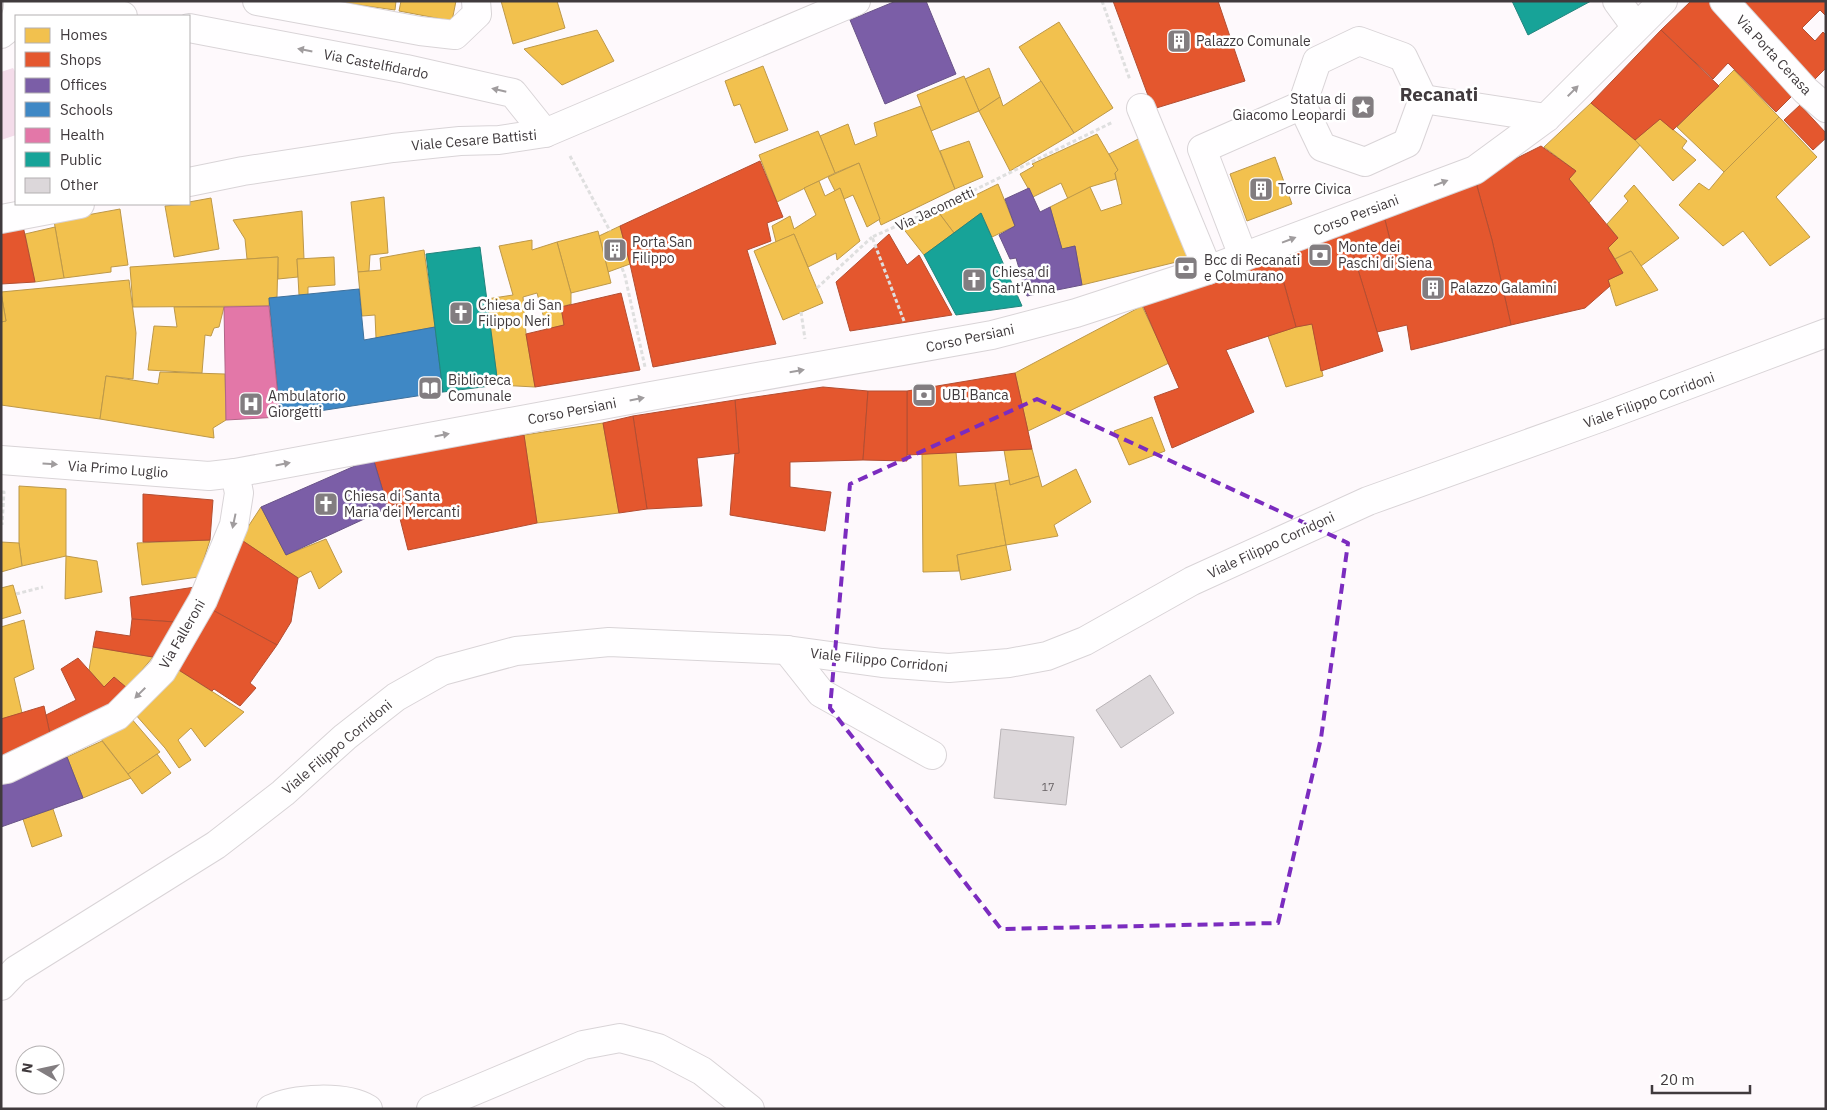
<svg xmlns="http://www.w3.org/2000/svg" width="1827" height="1110" viewBox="0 0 1827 1110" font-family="'IBM Plex Sans',sans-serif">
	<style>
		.green { fill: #f4dcea }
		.homes { fill: #f2c14e; stroke: #bd9849 }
		.shops { fill: #e4572e; stroke: #b34e32 }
		.offices { fill: #7b5ea7; stroke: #695387 }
		.schools { fill: #3f88c5; stroke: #3f719c }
		.health { fill: #e377a8; stroke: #b26588 }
		.public { fill: #17a398; stroke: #23847d }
		.building { fill: #dcd7da; stroke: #b9b4b7 }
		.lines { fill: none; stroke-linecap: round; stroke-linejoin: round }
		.minor-casing { stroke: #d9d4d7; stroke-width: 30 }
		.major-casing { stroke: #d9d4d7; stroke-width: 30 }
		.path { stroke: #dfdfdf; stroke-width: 3; stroke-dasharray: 4 2.5; stroke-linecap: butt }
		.minor { stroke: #fffeff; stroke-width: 28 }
		.major { stroke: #fffeff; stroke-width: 28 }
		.oneway { fill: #a09c9e }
		.marked { fill: none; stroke: #7b2cbf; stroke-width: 4; stroke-dasharray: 10 6; stroke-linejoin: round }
		.labels { text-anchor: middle; stroke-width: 5; stroke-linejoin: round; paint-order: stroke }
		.number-label { font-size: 11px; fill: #676164 }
		.poi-label { font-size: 14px; fill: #403a3d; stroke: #fff; text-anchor: start }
		.street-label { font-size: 14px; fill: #403a3d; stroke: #fff }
		.district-label { font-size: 19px; font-weight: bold; fill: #403a3d; stroke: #fff }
	</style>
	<rect width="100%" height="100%" fill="#fef9fc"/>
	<polygon class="green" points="13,68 16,73 16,135 1,140 1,72"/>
	<g class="homes">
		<polygon points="345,1 396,1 395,10 345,3"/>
		<polygon points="401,1 456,1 452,21 399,11"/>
		<polygon points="501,1 557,1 565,28 513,44"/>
		<polygon points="1059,22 1113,108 1074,133 1019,47"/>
		<polygon points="597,30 614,61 562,85 524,49"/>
		<polygon points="763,66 788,130 755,143 740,104 734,106 725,81"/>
		<polygon points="989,68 1000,97 979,111 965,79"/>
		<polygon points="1734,70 1779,117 1724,172 1677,127"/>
		<polygon points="964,76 979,111 931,131 917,95"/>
		<polygon points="1041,81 1074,133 1010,171 979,111 1000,97 1003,106"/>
		<polygon points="1591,103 1641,144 1589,203 1569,179 1576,171 1544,147"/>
		<polygon points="921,106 955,189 881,225 859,163 835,173 820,136 848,124 855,145 877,136 874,123"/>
		<polygon points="1779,117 1817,157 1776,197 1810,237 1770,266 1743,231 1723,246 1679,205 1699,183 1709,190 1724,172"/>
		<polygon points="1660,119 1687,141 1682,148 1696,160 1673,181 1635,140"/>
		<polygon points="818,131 835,173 777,202 759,155"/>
		<polygon points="1097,134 1118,170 1115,173 1116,179 1090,187 1068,199 1061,183 1033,197 1020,174 1034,166 1032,164"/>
		<polygon points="1148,134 1197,257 1082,285 1075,246 1062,249 1050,207 1090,187 1101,211 1122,204 1115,173 1118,170 1109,154"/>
		<polygon points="969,141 983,177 955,189 940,151"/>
		<polygon points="1275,157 1292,204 1247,221 1230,174"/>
		<polygon points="859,163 880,219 867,227 853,195 844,199 840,188 835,191 828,177"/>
		<polygon points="819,181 825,196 840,188 860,241 837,260 836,253 808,267 794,234 776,242 772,226 790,216 794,229 816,215 804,188"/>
		<polygon points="998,184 1015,226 992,237 981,213 954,233 939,213"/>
		<polygon points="1634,185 1679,238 1641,266 1631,251 1615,259 1608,248 1618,238 1607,224 1628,201 1624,196"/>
		<polygon points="384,197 388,253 370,255 369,271 358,272 351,202"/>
		<polygon points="211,198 219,249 174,257 165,206 189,204 189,202"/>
		<polygon points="120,209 128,265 111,267 111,272 64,278 54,221"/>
		<polygon points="302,211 304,259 297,259 298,277 278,279 278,257 247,259 245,239 233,220"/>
		<polygon points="939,213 954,233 924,255 902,227"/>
		<polygon points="620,226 630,264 608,272 599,236"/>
		<polygon points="55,227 64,278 35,282 25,234"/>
		<polygon points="598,231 611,283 571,293 557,242"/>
		<polygon points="794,234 823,303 783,320 754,251"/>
		<polygon points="532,240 532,250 557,242 571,293 571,304 561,307 564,325 547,329 537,293 523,297 526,334 535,387 498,385 487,299 513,295 499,246"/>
		<polygon points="424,250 435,327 376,338 375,315 362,316 358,272 381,270 380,258"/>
		<polygon points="1631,251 1658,290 1616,306 1608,280 1623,273 1615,259"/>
		<polygon points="278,257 277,297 269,298 269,306 133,307 130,267"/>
		<polygon points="334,257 335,285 308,287 308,295 299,295 297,259"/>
		<polygon points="129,280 136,333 133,379 106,376 100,419 1,405 1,322 6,321 1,292"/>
		<polygon points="1,293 6,321 1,322"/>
		<polygon points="1142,306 1169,363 1028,431 1015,373"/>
		<polygon points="174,307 224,307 219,327 214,328 211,336 205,335 202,373 148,370 154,326 177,327"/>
		<polygon points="1312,324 1323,376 1286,387 1268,336 1296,327"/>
		<polygon points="160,372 225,374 226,420 213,428 214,438 100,419 106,376 158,384"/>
		<polygon points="1152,417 1165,451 1129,465 1114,431"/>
		<polygon points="603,423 619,513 537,523 524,435"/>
		<polygon points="1032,449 1039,476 1010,485 1004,450"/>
		<polygon points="956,452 959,486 995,483 1006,545 957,555 959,571 923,572 922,454"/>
		<polygon points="1076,469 1091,502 1054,525 1058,536 1006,545 995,483 1009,480 1010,485 1039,476 1042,487"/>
		<polygon points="19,486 66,489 66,556 22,566 19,543"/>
		<polygon points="261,507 286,555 326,539 342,572 319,589 311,571 298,578 240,539"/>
		<polygon points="210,540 198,577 142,585 137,543"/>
		<polygon points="1,542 19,543 22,566 1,572"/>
		<polygon points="1006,545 1011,570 961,580 957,555"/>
		<polygon points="66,556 97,561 102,592 65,599"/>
		<polygon points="13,585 21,613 1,619 1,588"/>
		<polygon points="24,620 34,669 14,678 22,713 1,719 1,627"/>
		<polygon points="93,647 153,657 127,688 114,677 104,687 89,670"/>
		<polygon points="174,667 244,712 205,747 191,728 178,740 191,760 179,768 165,748 135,714"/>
		<polygon points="130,717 160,752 128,774 101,739"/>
		<polygon points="102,741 131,778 83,798 67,757"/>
		<polygon points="157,754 171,773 142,794 128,774"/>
		<polygon points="53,809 62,836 32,847 23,819"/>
	</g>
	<g class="shops">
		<polygon points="1113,1 1218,1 1245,81 1153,109"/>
		<polygon points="1691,1 1719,1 1796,92 1776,112 1728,63 1713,79 1661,30"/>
		<polygon points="1730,1 1826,1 1826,16 1820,10 1802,28 1815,41 1823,32 1826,35 1826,68 1813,81"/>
		<polygon points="1661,30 1719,86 1673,130 1660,119 1635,140 1591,103"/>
		<polygon points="1800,105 1826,133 1826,138 1813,150 1784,120"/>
		<polygon points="1541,146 1576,171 1569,179 1618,238 1608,248 1623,273 1608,280 1610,286 1585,308 1511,325 1492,240 1475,179"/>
		<polygon points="760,161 783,217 767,223 771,241 747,250 776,344 653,367 630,264 620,226"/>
		<polygon points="1475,179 1492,240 1511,325 1411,350 1407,325 1377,332 1352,250 1390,240 1384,216"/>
		<polygon points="1384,216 1390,240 1352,250 1383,351 1321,371 1312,324 1296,327 1276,254"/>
		<polygon points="23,226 35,282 1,284 1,231"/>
		<polygon points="889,234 907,265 919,255 952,315 850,331 836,282"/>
		<polygon points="1275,251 1296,327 1226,350 1254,412 1172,448 1154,397 1179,388 1141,301"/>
		<polygon points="621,293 640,370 535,387 526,334 564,325 561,307"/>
		<polygon points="1015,373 1032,449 907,455 907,391"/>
		<polygon points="823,387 868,391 863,460 790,462 790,487 831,492 825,531 730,515 735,453 739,453 735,400"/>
		<polygon points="868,391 907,391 907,461 863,460"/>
		<polygon points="735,400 739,453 697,458 702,506 647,509 633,416"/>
		<polygon points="633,416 647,509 619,513 603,423"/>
		<polygon points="524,435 537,523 408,550 396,503 388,508 373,458"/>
		<polygon points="143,494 213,500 210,540 143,542"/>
		<polygon points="240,539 298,578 291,622 277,645 207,607"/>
		<polygon points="195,587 175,622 132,619 130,597"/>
		<polygon points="207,607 277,645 250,683 256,688 240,706 214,689 212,691 174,667"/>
		<polygon points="132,619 175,622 153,657 93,647 96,631 130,636"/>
		<polygon points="78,658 104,687 114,677 127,688 109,705 51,739 46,715 76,700 61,669"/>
		<polygon points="44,706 51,739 1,759 1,719"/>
	</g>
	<g class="offices">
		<polygon points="896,1 926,1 956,74 885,104 850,20"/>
		<polygon points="1029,188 1040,212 1050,207 1062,249 1075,246 1082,285 1027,296 1016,258 1010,259 999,235 1015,226 1005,199"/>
		<polygon points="373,458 388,508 286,555 261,507"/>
		<polygon points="67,757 83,798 1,827 1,779 14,778"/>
	</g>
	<polygon class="schools" points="359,289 364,340 435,327 443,392 280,417 269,298"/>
	<polygon class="health" points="269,306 280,417 226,420 224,307"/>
	<g class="public">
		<polygon points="1512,1 1591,1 1528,35"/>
		<polygon points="981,213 1022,306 956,315 924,255"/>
		<polygon points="480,247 498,385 443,392 426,254"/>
	</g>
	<g class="building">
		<polygon points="1150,675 1174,713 1121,748 1096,710"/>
		<polygon points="1001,729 1074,737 1066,805 994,798"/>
	</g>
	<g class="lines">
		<g class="minor-casing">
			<g id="minor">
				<polyline points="257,1 420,31 455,35 477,14 476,1"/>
				<polyline points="1617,1 1636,27"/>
				<polyline points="1724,1 1805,90 1826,108"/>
				<polyline points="18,4 123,16"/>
				<polyline points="189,28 406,69 513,93 545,133"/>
				<path d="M1,34c12,-8 18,-18 17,-33"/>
				<polygon points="1359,41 1403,57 1423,99 1407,143 1365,162 1322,147 1302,105 1317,61"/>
				<polyline points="1423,99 1546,118"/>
				<polyline points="1141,108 1208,270"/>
				<polyline points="189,182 243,171 393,148 460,141 499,140 545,133 856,1"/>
				<polyline points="1,219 80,204"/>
				<polyline points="1243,256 1202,149 1302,105"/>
				<polyline points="1,460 209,476 235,473 651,396 992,335 1076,313 1208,270 1475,170 1546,118 1663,1"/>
				<polyline points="787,650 821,693 932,755"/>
				<polyline points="1,770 7,769 117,716 162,671 203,600 234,525 239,493 235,473"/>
				<polyline points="431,1109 583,1045 620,1038 658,1048 702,1071 750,1109"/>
			</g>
		</g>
		<g class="major-casing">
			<g id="major">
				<polyline points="1,986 16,970 216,845 283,793 345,737 396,697 442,671 516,651 609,642 787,650 882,663 949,668 1009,663 1047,656 1085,641 1192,581 1368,501 1605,416 1826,333"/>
				<path d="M271,1109c23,-11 74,-14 97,0"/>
			</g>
		</g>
		<g class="path">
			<polyline points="1102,1 1130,80"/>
			<polyline points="570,156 610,231"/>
			<polyline points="622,268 625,276 645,367"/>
			<polyline points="817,288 872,237"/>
			<polyline points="801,312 805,339"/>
			<polyline points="904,321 872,237 946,204 1113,122"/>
			<polyline points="2,492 4,492 2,525"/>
			<polyline points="16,594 43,587"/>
		</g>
		<use href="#minor" class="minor"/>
		<use href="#major" class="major"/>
	</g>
	<defs><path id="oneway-solid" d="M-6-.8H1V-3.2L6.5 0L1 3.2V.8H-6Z" transform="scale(1.25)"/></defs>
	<g class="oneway">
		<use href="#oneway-solid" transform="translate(305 50) rotate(-169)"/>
		<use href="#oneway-solid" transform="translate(499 90) rotate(-167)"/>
		<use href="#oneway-solid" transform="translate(1573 91) rotate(-45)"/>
		<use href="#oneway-solid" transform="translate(1441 183) rotate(-21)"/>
		<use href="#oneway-solid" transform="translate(1289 240) rotate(-21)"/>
		<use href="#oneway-solid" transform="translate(797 371) rotate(-10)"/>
		<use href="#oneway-solid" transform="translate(637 399) rotate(-11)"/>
		<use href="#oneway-solid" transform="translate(442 435) rotate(-11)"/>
		<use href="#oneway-solid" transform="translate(50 464) rotate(4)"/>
		<use href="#oneway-solid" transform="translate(283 464) rotate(-11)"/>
		<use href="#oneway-solid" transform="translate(234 521) rotate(102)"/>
		<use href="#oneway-solid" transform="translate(140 693) rotate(135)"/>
	</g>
	<path class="marked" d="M1037,399l311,144 -27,195 -43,185 -277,6 -171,-221 20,-224z"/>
	<defs>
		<g id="building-square" transform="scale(1.25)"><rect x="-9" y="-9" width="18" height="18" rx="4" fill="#827d80" stroke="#fff"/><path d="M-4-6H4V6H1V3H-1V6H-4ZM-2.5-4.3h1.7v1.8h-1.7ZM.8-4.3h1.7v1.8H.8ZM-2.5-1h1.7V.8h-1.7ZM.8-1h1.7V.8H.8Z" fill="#fff"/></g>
		<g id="sight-square" transform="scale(1.25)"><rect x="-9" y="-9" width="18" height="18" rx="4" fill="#827d80" stroke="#fff"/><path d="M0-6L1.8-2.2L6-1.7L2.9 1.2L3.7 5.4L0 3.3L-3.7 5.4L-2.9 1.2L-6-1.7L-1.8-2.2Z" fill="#fff"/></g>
		<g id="bank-square" transform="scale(1.25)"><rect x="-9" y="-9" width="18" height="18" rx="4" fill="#827d80" stroke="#fff"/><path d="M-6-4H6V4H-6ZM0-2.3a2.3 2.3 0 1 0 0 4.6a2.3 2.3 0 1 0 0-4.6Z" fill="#fff"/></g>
		<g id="church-square" transform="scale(1.25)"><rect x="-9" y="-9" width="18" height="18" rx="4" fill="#827d80" stroke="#fff"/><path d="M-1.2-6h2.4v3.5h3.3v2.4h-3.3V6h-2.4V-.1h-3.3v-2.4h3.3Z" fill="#fff"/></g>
		<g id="library-square" transform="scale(1.25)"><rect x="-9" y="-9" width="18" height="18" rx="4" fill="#827d80" stroke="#fff"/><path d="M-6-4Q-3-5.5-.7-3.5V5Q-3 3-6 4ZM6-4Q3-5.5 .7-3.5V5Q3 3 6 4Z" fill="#fff"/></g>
		<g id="hospital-square" transform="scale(1.25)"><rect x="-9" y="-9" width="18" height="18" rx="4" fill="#827d80" stroke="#fff"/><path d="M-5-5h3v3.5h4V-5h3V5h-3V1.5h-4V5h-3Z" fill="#fff"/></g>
	</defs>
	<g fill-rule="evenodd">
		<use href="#building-square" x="1179" y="41"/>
		<use href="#sight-square" x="1363" y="107"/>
		<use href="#building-square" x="1261" y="189"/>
		<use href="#building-square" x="615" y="250"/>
		<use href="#bank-square" x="1320" y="255"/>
		<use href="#bank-square" x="1186" y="268"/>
		<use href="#church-square" x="974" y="280"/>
		<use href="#building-square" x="1433" y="288"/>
		<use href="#church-square" x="461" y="313"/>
		<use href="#library-square" x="430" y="388"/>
		<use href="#bank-square" x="924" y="395"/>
		<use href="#hospital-square" x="251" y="404"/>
		<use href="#church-square" x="326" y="504"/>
	</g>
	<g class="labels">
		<g class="number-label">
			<text x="1048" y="791">17</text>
		</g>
		<g class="poi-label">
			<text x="1196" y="46">Palazzo Comunale</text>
			<text x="1346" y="104" text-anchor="end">Statua di<tspan x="1346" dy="16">Giacomo Leopardi</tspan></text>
			<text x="1278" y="194">Torre Civica</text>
			<text x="632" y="247">Porta San<tspan x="632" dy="16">Filippo</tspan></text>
			<text x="1338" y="252">Monte dei<tspan x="1338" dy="16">Paschi di Siena</tspan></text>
			<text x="1204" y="265">Bcc di Recanati<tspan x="1204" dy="16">e Colmurano</tspan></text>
			<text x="992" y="277">Chiesa di<tspan x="992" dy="16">Sant'Anna</tspan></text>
			<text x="1450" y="293">Palazzo Galamini</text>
			<text x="478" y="310">Chiesa di San<tspan x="478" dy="16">Filippo Neri</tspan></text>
			<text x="448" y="385">Biblioteca<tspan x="448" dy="16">Comunale</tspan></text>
			<text x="942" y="400">UBI Banca</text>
			<text x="268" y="401">Ambulatorio<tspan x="268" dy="16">Giorgetti</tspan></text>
			<text x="344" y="501">Chiesa di Santa<tspan x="344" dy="16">Maria dei Mercanti</tspan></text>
		</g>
		<g class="street-label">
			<text transform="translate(1774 55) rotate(47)" y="5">Via Porta Cerasa</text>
			<text transform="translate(376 64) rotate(11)" y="5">Via Castelfidardo</text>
			<text transform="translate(474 140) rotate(-5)" y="5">Viale Cesare Battisti</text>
			<text transform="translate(935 209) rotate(-25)" y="5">Via Jacometti</text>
			<text transform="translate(1356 215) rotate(-21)" y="5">Corso Persiani</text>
			<text transform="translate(970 338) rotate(-12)" y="5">Corso Persiani</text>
			<text transform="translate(1649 400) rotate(-20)" y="5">Viale Filippo Corridoni</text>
			<text transform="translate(572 411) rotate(-11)" y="5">Corso Persiani</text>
			<text transform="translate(118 469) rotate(4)" y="5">Via Primo Luglio</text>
			<text transform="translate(1271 545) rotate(-25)" y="5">Viale Filippo Corridoni</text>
			<text transform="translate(182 634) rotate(-60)" y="5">Via Falleroni</text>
			<text transform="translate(879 660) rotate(6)" y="5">Viale Filippo Corridoni</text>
			<text transform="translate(337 747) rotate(-40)" y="5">Viale Filippo Corridoni</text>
		</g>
		<g class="district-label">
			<text x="1439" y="101">Recanati</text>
		</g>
	</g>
	<rect width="1827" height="1110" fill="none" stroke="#403a3d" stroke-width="5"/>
	<rect x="15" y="15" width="175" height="190" fill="#ffffff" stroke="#b3b0b1"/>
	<rect x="25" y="28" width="25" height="15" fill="#f2c14e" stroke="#b3b0b1"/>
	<text x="60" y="40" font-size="15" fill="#403a3d">Homes</text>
	<rect x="25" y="52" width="25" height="15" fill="#e4572e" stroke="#b3b0b1"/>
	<text x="60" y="65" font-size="15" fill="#403a3d">Shops</text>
	<rect x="25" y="78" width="25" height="15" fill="#7b5ea7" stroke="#b3b0b1"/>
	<text x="60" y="90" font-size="15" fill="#403a3d">Offices</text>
	<rect x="25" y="102" width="25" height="15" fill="#3f88c5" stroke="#b3b0b1"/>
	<text x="60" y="115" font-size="15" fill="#403a3d">Schools</text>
	<rect x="25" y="128" width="25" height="15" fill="#e377a8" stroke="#b3b0b1"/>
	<text x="60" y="140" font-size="15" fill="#403a3d">Health</text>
	<rect x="25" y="152" width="25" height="15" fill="#17a398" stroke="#b3b0b1"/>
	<text x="60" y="165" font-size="15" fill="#403a3d">Public</text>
	<rect x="25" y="178" width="25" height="15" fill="#dcd7da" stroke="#b3b0b1"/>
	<text x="60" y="190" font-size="15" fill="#403a3d">Other</text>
	<g transform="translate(40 1070) rotate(279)"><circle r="24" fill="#ffffff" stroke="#b3b0b1"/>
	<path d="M0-4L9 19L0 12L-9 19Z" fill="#827d80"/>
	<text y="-8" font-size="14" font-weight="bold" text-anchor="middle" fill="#403a3d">N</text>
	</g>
	<path d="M1652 1085v8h98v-8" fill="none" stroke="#403a3d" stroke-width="2.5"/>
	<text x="1660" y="1085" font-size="15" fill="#403a3d" stroke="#ffffff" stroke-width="4" paint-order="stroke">20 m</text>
</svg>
